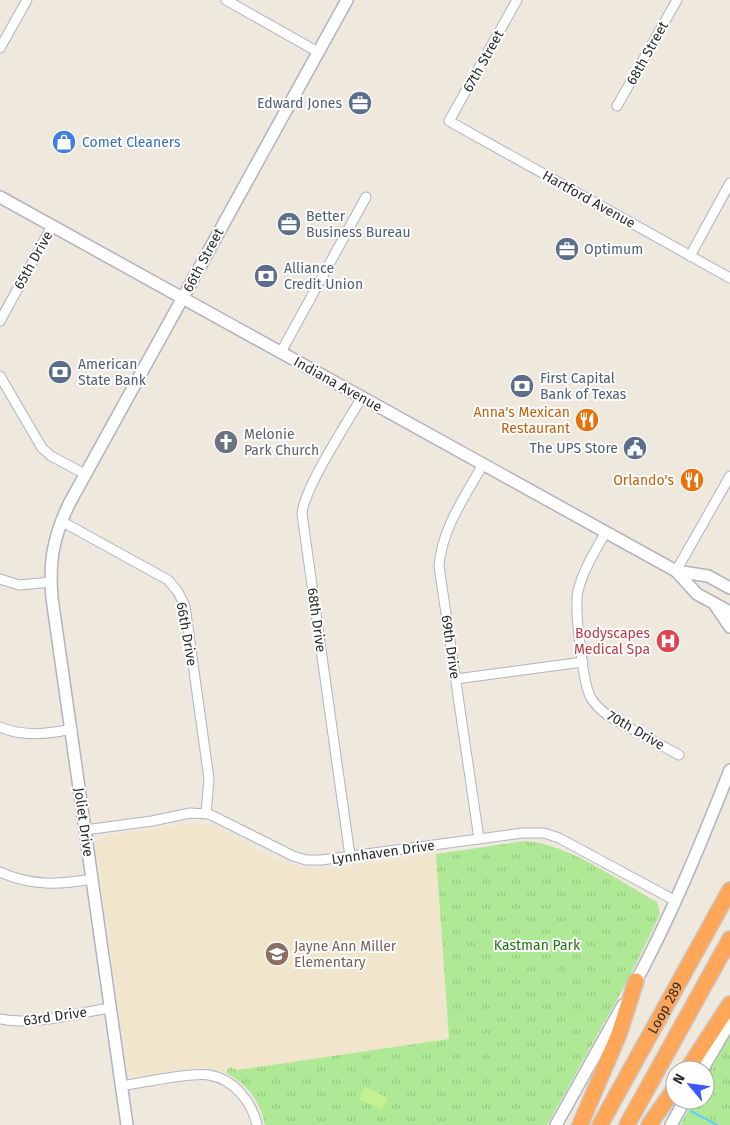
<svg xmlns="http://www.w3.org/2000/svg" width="730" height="1125" viewBox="0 0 730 1125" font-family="'Fira Sans',sans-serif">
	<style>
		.education { fill: #f1e6cc }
		.park { fill: url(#park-tufts) }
		.pitch { fill: #c5f191 }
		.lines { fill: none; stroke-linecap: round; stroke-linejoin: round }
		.stream { stroke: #69cdf9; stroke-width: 2.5 }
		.street-casing { stroke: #b1b3c1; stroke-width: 11 }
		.secondary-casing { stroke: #b1b3c1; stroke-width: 14 }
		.highway-casing { stroke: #c8c8c8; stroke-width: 18 }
		.street { stroke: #fff; stroke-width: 9 }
		.secondary { stroke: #fff; stroke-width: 11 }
		.highway { stroke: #ffa658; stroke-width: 15 }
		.labels { text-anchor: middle; stroke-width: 4; stroke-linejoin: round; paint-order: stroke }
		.street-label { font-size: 14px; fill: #2c2c2c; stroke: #fff }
		.service-label { font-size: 14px; fill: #4e5e75; stroke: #fff; text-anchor: start }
		.shop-label { font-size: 14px; fill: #366cbe; stroke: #fff; text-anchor: start }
		.food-label { font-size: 14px; fill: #c56008; stroke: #fff; text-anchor: end }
		.worship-label { font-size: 14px; fill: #5b616d; stroke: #fff; text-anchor: start }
		.health-label { font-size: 14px; fill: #be3a42; stroke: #fff; text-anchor: end }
		.park-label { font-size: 14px; fill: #247115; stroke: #fff }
		.education-label { font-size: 14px; fill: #785e54; stroke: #fff; text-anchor: start }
	</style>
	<defs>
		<pattern id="park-tufts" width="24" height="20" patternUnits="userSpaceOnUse" patternTransform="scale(1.25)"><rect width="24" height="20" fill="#afe996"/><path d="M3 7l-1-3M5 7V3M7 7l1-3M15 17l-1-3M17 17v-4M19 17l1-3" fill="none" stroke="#97c881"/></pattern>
	</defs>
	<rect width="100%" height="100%" fill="#efe8dd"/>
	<polygon class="education" points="192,823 208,824 222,829 275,859 308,869 330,869 436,854 449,1039 237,1070 229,1067 226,1073 202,1067 136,1076 131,1074 127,1069 96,845 104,837"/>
	<g class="park">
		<path d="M526,841c42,3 93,40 131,61l3,12 -32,66 -81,145h-282c-6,-25 -16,-39 -39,-52l3,-6 8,3 212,-31 -13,-185z"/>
		<polygon points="730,1034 730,1125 680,1125 694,1100 705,1100 705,1079"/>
	</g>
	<polygon class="pitch" points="365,1087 388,1098 382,1110 359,1099"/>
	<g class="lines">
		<polyline class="stream" points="691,1111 717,1125"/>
		<g class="street-casing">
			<g id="street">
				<polyline points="226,0 318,52"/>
				<polyline points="517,0 449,121 730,278"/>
				<polyline points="0,48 27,0"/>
				<polyline points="617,106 677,0"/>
				<polyline points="690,256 730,183"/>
				<polyline points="0,321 52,226"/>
				<polyline points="281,352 366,197"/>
				<polyline points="0,376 42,448 51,456 85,474"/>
				<polyline points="61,521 168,580 178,592 185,606 209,779 206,813"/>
				<path d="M606,532c-11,19 -23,38 -28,59 -4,16 5,94 13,107 5,8 12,14 19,19l69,38"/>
				<polyline points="676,571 730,476"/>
				<polyline points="0,579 19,585 51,582"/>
				<polyline points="456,679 583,662"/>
				<path d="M0,727c23,10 48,7 72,2"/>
				<polyline points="85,830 152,821 190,813 209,814 293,856 306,860 321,860 523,833 544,833 559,838 676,901"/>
				<path d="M479,839l-40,-273c3,-38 26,-69 44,-102"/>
				<path d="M350,856l-48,-342c2,-26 45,-91 60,-117"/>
				<path d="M0,872c31,14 59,13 92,7"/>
				<path d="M0,1019c33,7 77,-6 110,-11"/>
				<path d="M121,1086c21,-3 70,-14 88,-11 25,4 43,27 48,50"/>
			</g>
		</g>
		<g class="secondary-casing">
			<g id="secondary">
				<polyline points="0,197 676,571 697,594 730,612"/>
				<polyline points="676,571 708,576 730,588"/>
				<polyline points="715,605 730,627"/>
				<path d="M633,987c38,-70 68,-144 97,-217"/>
				<polyline points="702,1070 730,1022"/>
				<path d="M127,1125l-75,-527c-3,-37 1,-60 17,-94l278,-504"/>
				<polyline points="556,1125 623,1005"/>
				<polyline points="671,1125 685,1100"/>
			</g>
		</g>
		<g class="highway-casing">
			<g id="highway">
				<polyline points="687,1070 730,1004"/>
				<polyline points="580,1125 619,1034 636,981"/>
				<path id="s1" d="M600,1125l130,-235"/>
				<polyline points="627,1125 730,939"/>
				<polyline points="649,1125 675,1088"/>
			</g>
		</g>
		<use href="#street" class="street"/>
		<use href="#secondary" class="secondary"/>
		<use href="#highway" class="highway"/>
	</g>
	<defs>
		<g id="office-disc" transform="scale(1.25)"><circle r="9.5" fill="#5c6f8a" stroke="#fff"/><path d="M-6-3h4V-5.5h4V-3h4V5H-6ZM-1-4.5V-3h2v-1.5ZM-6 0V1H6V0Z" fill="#fff"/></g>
		<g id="shop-disc" transform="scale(1.25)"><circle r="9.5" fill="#3f7fe0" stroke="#fff"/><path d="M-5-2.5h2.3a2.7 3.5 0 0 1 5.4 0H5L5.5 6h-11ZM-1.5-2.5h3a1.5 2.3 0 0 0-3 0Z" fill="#fff"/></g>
		<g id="bank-disc" transform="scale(1.25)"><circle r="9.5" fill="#5c6f8a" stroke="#fff"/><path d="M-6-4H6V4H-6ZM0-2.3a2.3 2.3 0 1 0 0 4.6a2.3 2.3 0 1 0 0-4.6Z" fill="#fff"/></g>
		<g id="restaurant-disc" transform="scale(1.25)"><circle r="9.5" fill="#e8710a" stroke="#fff"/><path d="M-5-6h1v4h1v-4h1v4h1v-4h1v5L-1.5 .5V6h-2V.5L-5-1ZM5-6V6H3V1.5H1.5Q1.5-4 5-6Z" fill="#fff"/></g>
		<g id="church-disc" transform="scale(1.25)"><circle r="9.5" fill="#6b7280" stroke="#fff"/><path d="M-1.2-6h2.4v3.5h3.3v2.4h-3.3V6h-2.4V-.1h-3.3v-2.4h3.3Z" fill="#fff"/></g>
		<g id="civic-disc" transform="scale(1.25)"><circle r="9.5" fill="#5c6f8a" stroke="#fff"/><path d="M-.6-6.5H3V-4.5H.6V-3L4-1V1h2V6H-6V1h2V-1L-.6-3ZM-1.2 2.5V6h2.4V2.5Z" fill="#fff"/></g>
		<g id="hospital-disc" transform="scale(1.25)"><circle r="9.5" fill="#e0444e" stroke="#fff"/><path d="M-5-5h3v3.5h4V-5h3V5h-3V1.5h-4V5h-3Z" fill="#fff"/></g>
		<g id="school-disc" transform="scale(1.25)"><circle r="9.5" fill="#8d6e63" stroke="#fff"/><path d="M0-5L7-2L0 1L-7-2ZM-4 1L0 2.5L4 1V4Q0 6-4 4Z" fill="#fff"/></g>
	</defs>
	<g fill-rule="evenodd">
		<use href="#office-disc" x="360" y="103"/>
		<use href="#shop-disc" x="64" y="142"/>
		<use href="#office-disc" x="289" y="224"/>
		<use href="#office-disc" x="567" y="249"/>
		<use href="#bank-disc" x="266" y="276"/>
		<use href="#bank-disc" x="60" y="372"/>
		<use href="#bank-disc" x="522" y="386"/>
		<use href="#restaurant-disc" x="587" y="420"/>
		<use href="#church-disc" x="226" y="442"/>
		<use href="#civic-disc" x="635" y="448"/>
		<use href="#restaurant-disc" x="692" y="480"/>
		<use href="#hospital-disc" x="668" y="641"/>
		<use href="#school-disc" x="277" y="954"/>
	</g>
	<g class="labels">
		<g class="street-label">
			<text transform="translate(647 53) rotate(-61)" y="5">68th Street</text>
			<text transform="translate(483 61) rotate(-61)" y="5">67th Street</text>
			<text transform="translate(589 199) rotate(29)" y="5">Hartford Avenue</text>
			<text transform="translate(33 260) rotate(-61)" y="5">65th Drive</text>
			<text transform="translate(203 260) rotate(-62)" y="5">66th Street</text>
			<text transform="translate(338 384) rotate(29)" y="5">Indiana Avenue</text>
			<text transform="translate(317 620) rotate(82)" y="5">68th Drive</text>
			<text transform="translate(187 634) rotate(80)" y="5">66th Drive</text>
			<text transform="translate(451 647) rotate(82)" y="5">69th Drive</text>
			<text transform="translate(636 730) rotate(30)" y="5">70th Drive</text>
			<text transform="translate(84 822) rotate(82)" y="5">Joliet Drive</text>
			<text transform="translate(383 852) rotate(-8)" y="5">Lynnhaven Drive</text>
			<text dy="5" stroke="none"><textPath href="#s1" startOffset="134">Loop 289</textPath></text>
			<text transform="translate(55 1016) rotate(-8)" y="5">63rd Drive</text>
		</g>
		<g class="service-label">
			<text x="342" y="108" text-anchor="end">Edward Jones</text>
			<text x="306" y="221">Better<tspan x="306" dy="16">Business Bureau</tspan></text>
			<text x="584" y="254">Optimum</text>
			<text x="284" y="273">Alliance<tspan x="284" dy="16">Credit Union</tspan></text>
			<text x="78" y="369">American<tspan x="78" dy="16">State Bank</tspan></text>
			<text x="540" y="383">First Capital<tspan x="540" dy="16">Bank of Texas</tspan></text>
			<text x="618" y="453" text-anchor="end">The UPS Store</text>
		</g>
		<g class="shop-label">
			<text x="82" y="147">Comet Cleaners</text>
		</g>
		<g class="food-label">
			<text x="570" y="417">Anna's Mexican<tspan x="570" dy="16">Restaurant</tspan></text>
			<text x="674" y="485">Orlando's</text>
		</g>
		<g class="worship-label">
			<text x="244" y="439">Melonie<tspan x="244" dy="16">Park Church</tspan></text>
		</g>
		<g class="health-label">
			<text x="650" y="638">Bodyscapes<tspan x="650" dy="16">Medical Spa</tspan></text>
		</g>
		<g class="park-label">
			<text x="537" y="950">Kastman Park</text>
		</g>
		<g class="education-label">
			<text x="294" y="951">Jayne Ann Miller<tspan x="294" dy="16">Elementary</tspan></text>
		</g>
	</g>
	<g transform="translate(690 1085) rotate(299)"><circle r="24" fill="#ffffff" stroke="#ababab"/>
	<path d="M0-4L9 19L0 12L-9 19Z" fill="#3a58ff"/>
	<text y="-8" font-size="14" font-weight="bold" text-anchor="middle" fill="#2c2c2c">N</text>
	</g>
</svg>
